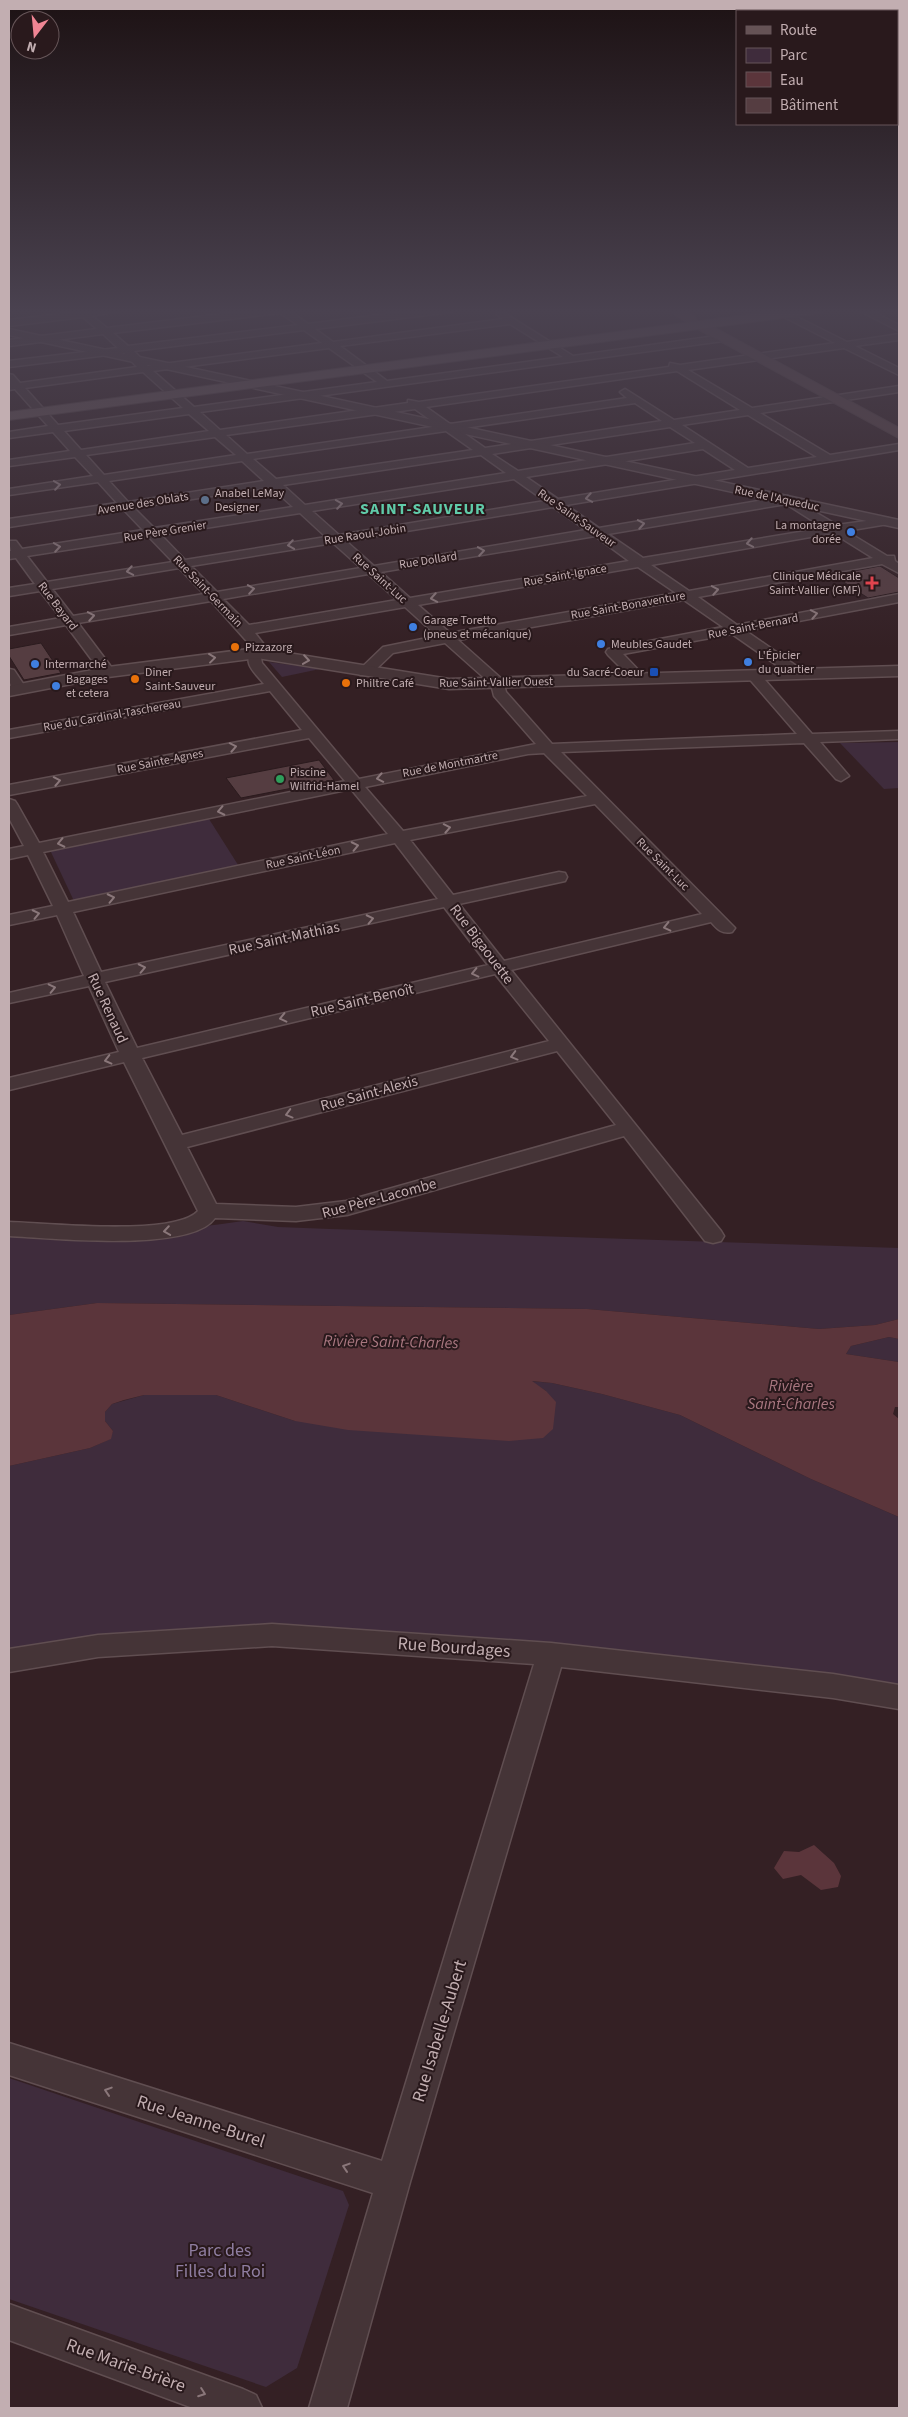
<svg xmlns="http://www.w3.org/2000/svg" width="908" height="2417" viewBox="0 0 908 2417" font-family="'Source Sans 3',sans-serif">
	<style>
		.green { fill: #3f2c3c }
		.water { fill: #5b353b }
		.building { fill: #553d41; stroke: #2b1b1e }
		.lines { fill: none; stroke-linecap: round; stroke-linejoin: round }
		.minor-casing { stroke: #604e51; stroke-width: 3 }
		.tertiary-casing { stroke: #604e51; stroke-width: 3 }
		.secondary-casing { stroke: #4f3d40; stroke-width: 2 }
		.primary-casing { stroke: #4f3d40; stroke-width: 2 }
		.minor { fill: #453437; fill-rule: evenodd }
		.tertiary { fill: #453437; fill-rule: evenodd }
		.secondary { fill: #584245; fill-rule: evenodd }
		.primary { fill: #655255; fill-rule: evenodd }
		.oneway { stroke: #8a777a }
		.service-dot { fill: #5c6f8a; stroke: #29191c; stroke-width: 2 }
		.shop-dot { fill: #3f7fe0; stroke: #29191c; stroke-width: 2 }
		.health-dot { fill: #e0444e; stroke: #29191c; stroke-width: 2 }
		.food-dot { fill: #e8710a; stroke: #29191c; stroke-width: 2 }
		.transit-dot { fill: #1a4fb4; stroke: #29191c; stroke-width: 2 }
		.leisure-dot { fill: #2e9e5b; stroke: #29191c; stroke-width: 2 }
		.labels { text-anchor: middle; stroke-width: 4; stroke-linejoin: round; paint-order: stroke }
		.far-poi-label { font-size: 12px; fill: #c2aeb1; stroke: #29191c; text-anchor: start }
		.far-street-label { font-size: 12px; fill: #c2aeb1; stroke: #29191c }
		.street-label { font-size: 15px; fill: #c2aeb1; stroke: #29191c }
		.far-district-label { font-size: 16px; font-weight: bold; letter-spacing: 1px; fill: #60cba9; stroke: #29191c }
		.water-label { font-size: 16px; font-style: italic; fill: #a97780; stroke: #29191c }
		.near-street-label { font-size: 18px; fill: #c2aeb1; stroke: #29191c }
		.near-park-label { font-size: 18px; fill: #8f7ea1; stroke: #29191c }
	</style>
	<rect width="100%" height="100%" fill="#342024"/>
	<g class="green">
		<polygon points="269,662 320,669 282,677"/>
		<polygon points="899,742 899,788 884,789 840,743"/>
		<polygon points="209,819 240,868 74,901 50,850"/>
		<path d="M243,1221l35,6 52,2 569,19v71l-24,6 -56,4 -232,-20 -490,-6 -88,12v-82c79,2 156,0 234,-12z"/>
		<polygon points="889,1337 899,1339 899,1362 846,1354 851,1346"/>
		<polygon points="530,1381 552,1383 602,1394 680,1415 811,1479 899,1517 899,1697 833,1686 272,1635 98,1646 9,1661 9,1466 90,1448 110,1439 113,1431 105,1421 105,1412 112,1404 144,1395 216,1395 295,1421 546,1391"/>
		<polygon points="9,2078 343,2191 349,2205 297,2368 266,2387 9,2299"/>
	</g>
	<g class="water">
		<polygon points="97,1303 587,1309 819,1329 875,1325 899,1319 899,1339 889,1337 851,1346 846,1354 899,1362 899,1407 895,1407 893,1414 899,1419 899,1517 811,1479 680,1415 602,1394 552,1383 532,1381 546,1391 556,1402 553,1429 543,1438 509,1441 348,1430 295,1421 216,1395 144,1395 124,1400 112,1404 105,1412 105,1421 113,1431 111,1439 90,1448 9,1466 9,1315"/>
		<polygon points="814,1845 834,1863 841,1876 838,1887 821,1890 801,1875 783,1879 774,1868 784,1851 799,1852"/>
	</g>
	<g class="building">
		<polygon points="880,566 899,578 899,592 868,598 833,575"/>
		<polygon points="41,643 61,673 24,680 9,656 9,649"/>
		<polygon points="319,760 334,780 241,798 226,778"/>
	</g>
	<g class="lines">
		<g class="minor-casing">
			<g id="minor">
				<path d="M75,309h54l-37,7 15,12 155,-19h29l-1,2 18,13 118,-15h29l-4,3 -136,17 18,13 170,-23 -7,-5 5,-3 72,45 150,-21 5,3 -5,3 -523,71 20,18 188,-27v-3l11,2 250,-35 1,-4 10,2 155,-22 -53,-27 -2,-2 5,-3 62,31 52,-8v6l-44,6 44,22v7l-55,-27 -156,22 64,38 147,-22v6l-139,21 70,42 69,-11v6l-333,55 33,23 189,-32 49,29 51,-7 2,3 -2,3 -42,7 41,25h7l1,5 4,3v9l-17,-9 -184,33 39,28 162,-31v8l-153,29 59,41 2,3 -2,3h-10l-63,-44 -109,20 23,24 -2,3h-10l-26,-26 -2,-3 2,-3 115,-22 -39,-27 -226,40 45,40 3,12 46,52 245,-10 -51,-59 7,-4 5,1 54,62 87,-3v8l-79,3 29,34 -8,5 -5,-2 -32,-36 -243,9 174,176 -3,4c-10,2 -14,-2 -21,-10l-200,48 210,261 3,5 -3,5 -8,2 -8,-2 -81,-105 -277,79 -51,6 -81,-3c-24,35 -165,20 -206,18v-14c38,1 165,15 189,-11l-74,-149 -115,28v-12l110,-26 -30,-66 -80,17v-10l75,-17 -27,-61 -48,10v-10l44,-9 -25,-51 -19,4v-10l15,-3 -15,-28v-19l6,2 2,3 22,39 306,-62 -36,-43 -300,57v-10l293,-55 -32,-39 -261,47v-8l255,-46c-12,-15 -20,-18 -13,-38l-40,-45 -133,22 37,49 -7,4 -5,-1 -37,-50 -57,10v-8l52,-9 -21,-27 -31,5v-8l26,-4 -19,-26 -7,1v-8h2l-2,-10h7l6,8 121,-19 -20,-21 -114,18v-8l108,-16 -19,-21 -89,13v-6l84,-13 -18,-19 -66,9v-6l61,-9 -17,-19 -44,6v-6l39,-6 -33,-37 -6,1v-16l4,1 7,8 117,-16 -13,-14 -115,14v-6l109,-13 -15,-14 -94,12v-6l88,-11 -14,-12 -74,9v-6l68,-8zM280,313l18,12 -170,21 -15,-13zM510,324l53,33 -176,24 -47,-35zM304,330l18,13 -174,23 -14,-15zM329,348l48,34 -183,25 -41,-36zM677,371l63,39 -66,10 -49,-31 -5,3 7,6 -177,26 -24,-17zM143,372l40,36 -125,17 -33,-37zM635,403l27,18 -177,27 -27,-19zM415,409l24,17 -192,28 -21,-19zM189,414l20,17 -128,19 -17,-19zM748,415l69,42 -69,11 -66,-43zM670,427l25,16 -177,28 -26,-17zM446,431l27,19 -197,29 -23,-20zM215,437l21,18 -132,20 -18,-20zM703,449l32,21 -177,29 -32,-22zM481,455l25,18 -201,32 -22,-20zM242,461l22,20 -136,21 -19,-21zM514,479l31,22 -206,34 -27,-24zM271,487l22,20 -139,21 -20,-20zM786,504l38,24 -181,30 -35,-24zM553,507l33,23 -212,36 -28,-25zM300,513l26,24 -141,23 -24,-25zM833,533l40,25 -184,33 -38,-26zM595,536l34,25 -219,37 -29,-26zM149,537l24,25 -126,20 -20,-26zM333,543l28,25 -144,24 -26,-26zM638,567l38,26 -226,40 -32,-28zM179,568l25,26 -131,22 -21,-27zM368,574l29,26 -148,25 -26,-26zM405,607l32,29 -54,11 -23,22 -2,3 2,3h10l23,-22 52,-10 46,41 3,12 42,48 -177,35 -97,-116 -1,-5 4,-12 -10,-13zM544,753l43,43 -184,35 -38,-44 163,-33zM351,789l37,45 -320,68 -25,-50zM595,804l107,110 -198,47 -45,-57 106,-23 2,-4 -2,-4 -6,-1 -106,23 -43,-55zM395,843l43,56 -337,73 -28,-60zM444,907l44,58 -351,83 -32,-66zM495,974l54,67 -367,94 -40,-77zM557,1051l59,74 -270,76 -50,6 -80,-3 -29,-57z"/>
				<polygon points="856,309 868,309 899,325 899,331"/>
				<path d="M9,669l5,1 12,18 -2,3h-10c-5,-8 -6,-13 -5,-22z"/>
				<polygon points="272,1624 551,1643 833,1674 899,1685 899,1709 833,1698 561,1667 410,2182 347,2408 309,2408 373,2193 9,2075 9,2043 382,2161 534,1664 272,1646 98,1657 9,1672 9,1649 98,1635"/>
				<polygon points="9,2304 243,2389 256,2395 262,2408 193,2408 9,2340"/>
			</g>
		</g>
		<g class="tertiary-casing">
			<g id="tertiary">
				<polygon points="9,329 899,520 899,528 9,335"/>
				<polygon points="257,648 449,679 899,666 899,676 449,689 257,658 108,677 9,696 9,686 108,667"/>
			</g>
		</g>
		<g class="secondary-casing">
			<path id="secondary" d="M667,309c12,0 26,2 31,13h6l195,106v10l-203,-110 -1,-4h-6z"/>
		</g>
		<g class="primary-casing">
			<polygon id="primary" points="790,309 826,309 820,313 9,420 9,412"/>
		</g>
		<use href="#minor" class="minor"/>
		<use href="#tertiary" class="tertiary"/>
		<use href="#secondary" class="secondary"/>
		<use href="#primary" class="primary"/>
	</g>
	<defs><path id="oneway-chevron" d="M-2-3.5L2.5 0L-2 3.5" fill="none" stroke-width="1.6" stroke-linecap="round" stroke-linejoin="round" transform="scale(1.25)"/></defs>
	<g class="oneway">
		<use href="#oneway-chevron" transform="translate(57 485) rotate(-8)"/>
		<use href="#oneway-chevron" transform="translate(589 498) rotate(170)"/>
		<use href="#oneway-chevron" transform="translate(339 504) rotate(-9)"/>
		<use href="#oneway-chevron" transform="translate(641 524) rotate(-10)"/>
		<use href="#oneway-chevron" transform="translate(750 543) rotate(170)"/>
		<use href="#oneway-chevron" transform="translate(291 545) rotate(171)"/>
		<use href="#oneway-chevron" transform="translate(57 547) rotate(-9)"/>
		<use href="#oneway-chevron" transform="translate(481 551) rotate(-9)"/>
		<use href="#oneway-chevron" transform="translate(130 571) rotate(170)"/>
		<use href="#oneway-chevron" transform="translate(251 589) rotate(-9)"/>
		<use href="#oneway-chevron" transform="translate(715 590) rotate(-10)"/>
		<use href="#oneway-chevron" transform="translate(434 598) rotate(170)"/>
		<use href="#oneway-chevron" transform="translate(814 614) rotate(-11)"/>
		<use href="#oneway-chevron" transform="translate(91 616) rotate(-10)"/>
		<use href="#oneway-chevron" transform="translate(212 658) rotate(-7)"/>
		<use href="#oneway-chevron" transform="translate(306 660) rotate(8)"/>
		<use href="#oneway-chevron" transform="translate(233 747) rotate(-11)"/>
		<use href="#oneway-chevron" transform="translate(380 778) rotate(169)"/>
		<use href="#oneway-chevron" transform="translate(57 781) rotate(-11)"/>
		<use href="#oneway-chevron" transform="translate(221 811) rotate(168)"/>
		<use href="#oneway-chevron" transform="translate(447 828) rotate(-11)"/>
		<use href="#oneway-chevron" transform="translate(61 843) rotate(168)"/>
		<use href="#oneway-chevron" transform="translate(355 846) rotate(-12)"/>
		<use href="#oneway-chevron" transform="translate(111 898) rotate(-12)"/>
		<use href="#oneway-chevron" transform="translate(36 914) rotate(-12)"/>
		<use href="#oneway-chevron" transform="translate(370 919) rotate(-12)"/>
		<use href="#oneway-chevron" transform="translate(667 927) rotate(167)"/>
		<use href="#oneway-chevron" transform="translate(142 968) rotate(-12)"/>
		<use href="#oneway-chevron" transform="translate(475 973) rotate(167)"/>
		<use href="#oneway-chevron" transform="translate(52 988) rotate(-13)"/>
		<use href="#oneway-chevron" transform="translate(283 1018) rotate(167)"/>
		<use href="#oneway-chevron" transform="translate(514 1056) rotate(165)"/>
		<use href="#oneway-chevron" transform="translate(108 1060) rotate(166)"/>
		<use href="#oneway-chevron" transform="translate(289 1114) rotate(165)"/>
		<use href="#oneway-chevron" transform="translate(167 1231) rotate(171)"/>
		<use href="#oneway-chevron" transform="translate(108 2091) rotate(-162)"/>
		<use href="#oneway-chevron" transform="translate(346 2167) rotate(-162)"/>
		<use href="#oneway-chevron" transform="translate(202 2393) rotate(20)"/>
	</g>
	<linearGradient id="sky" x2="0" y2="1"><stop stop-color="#1d1214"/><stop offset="0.48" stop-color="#4a4250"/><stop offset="1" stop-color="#4a4250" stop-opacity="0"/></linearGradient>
	<rect width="908" height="648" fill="url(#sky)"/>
	<circle class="service-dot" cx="205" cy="500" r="5"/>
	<g class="shop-dot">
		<circle cx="851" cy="532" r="5"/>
		<circle cx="413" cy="627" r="5"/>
		<circle cx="601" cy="644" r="5"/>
		<circle cx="748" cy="662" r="5"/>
		<circle cx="35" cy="664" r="5"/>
		<circle cx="56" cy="686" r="5"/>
	</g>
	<path class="health-dot" d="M869.5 575.5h5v5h5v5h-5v5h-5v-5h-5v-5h5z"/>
	<g class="food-dot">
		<circle cx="235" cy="647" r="5"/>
		<circle cx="135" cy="679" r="5"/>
		<circle cx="346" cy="683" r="5"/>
	</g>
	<rect class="transit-dot" x="649" y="667" width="10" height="10" rx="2.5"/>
	<circle class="leisure-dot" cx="280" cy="779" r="5"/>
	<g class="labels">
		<g class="far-poi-label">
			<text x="215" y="497">Anabel LeMay<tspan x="215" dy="14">Designer</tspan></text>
			<text x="841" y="529" text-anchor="end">La montagne<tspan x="841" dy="14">dorée</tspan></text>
			<text x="861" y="580" text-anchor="end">Clinique Médicale<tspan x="861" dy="14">Saint-Vallier (GMF)</tspan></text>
			<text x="423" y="624">Garage Toretto<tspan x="423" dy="14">(pneus et mécanique)</tspan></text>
			<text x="611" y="648">Meubles Gaudet</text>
			<text x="245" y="651">Pizzazorg</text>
			<text x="758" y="659">L'Épicier<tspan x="758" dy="14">du quartier</tspan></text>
			<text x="45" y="668">Intermarché</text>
			<text x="145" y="676">Diner<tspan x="145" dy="14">Saint-Sauveur</tspan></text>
			<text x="644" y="676" text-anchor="end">du Sacré-Coeur</text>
			<text x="66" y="683">Bagages<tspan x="66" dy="14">et cetera</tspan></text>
			<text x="356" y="687">Philtre Café</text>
			<text x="290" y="776">Piscine<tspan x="290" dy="14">Wilfrid-Hamel</tspan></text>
		</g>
		<g class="far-street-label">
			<text transform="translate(777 498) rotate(12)" y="4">Rue de l'Aqueduc</text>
			<text transform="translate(143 503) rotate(-9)" y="4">Avenue des Oblats</text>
			<text transform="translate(577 518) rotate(35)" y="4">Rue Saint-Sauveur</text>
			<text transform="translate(165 531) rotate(-9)" y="4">Rue Père Grenier</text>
			<text transform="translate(365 534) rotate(-9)" y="4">Rue Raoul-Jobin</text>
			<text transform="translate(428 560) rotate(-9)" y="4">Rue Dollard</text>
			<text transform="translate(565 575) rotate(-10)" y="4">Rue Saint-Ignace</text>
			<text transform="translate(380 578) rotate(42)" y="4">Rue Saint-Luc</text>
			<text transform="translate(208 591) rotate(46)" y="4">Rue Saint-Germain</text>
			<text transform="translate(628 605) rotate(-10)" y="4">Rue Saint-Bonaventure</text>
			<text transform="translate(58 606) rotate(53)" y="4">Rue Bayard</text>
			<text transform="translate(753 626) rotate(-11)" y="4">Rue Saint-Bernard</text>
			<text transform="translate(496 682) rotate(-1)" y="4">Rue Saint-Vallier Ouest</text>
			<text transform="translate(112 715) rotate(-10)" y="4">Rue du Cardinal-Taschereau</text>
			<text transform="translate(160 761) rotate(-11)" y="4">Rue Sainte-Agnes</text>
			<text transform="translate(450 764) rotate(-11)" y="4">Rue de Montmartre</text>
			<text transform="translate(303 857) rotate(-12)" y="4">Rue Saint-Léon</text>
			<text transform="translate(663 864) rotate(45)" y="4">Rue Saint-Luc</text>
		</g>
		<g class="street-label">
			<text transform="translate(284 938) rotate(-12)" y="5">Rue Saint-Mathias</text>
			<text transform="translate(482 944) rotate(53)" y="5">Rue Bigaouette</text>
			<text transform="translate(362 1000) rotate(-13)" y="5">Rue Saint-Benoît</text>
			<text transform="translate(108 1008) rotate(65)" y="5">Rue Renaud</text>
			<text transform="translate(369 1093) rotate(-15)" y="5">Rue Saint-Alexis</text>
			<text transform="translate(379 1198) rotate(-15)" y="5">Rue Père-Lacombe</text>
		</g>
		<g class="far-district-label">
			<text x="423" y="514">SAINT-SAUVEUR</text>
		</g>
		<g class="water-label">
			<text transform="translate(391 1341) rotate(1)" y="6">Rivière Saint-Charles</text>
			<text x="791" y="1391">Rivière<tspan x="791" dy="18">Saint-Charles</tspan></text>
		</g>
		<g class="near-street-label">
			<text transform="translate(454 1647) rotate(4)" y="6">Rue Bourdages</text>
			<text transform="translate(439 2031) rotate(-73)" y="6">Rue Isabelle-Aubert</text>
			<text transform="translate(201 2121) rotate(18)" y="6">Rue Jeanne-Burel</text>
			<text transform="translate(126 2365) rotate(20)" y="6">Rue Marie-Brière</text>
		</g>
		<g class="near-park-label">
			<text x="220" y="2256">Parc des<tspan x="220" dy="21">Filles du Roi</tspan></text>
		</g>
	</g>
	<rect width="908" height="2417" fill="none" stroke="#c2aeb1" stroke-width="20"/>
	<rect x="736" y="10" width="162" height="115" fill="#29191c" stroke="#665558"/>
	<rect x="746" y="26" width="25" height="8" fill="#655255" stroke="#665558"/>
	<text x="780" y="35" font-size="15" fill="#c2aeb1">Route</text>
	<rect x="746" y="48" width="25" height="15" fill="#3f2c3c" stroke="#665558"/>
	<text x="780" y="60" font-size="15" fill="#c2aeb1">Parc</text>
	<rect x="746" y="72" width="25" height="15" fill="#5b353b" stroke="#665558"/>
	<text x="780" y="85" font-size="15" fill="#c2aeb1">Eau</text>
	<rect x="746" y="98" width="25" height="15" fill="#553d41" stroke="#665558"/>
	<text x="780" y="110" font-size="15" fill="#c2aeb1">Bâtiment</text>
	<g transform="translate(35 35) rotate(196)"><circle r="24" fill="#29191c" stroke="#665558"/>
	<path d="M0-4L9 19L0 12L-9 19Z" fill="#f08594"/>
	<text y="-8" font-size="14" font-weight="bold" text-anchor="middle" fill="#c2aeb1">N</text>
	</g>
</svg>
